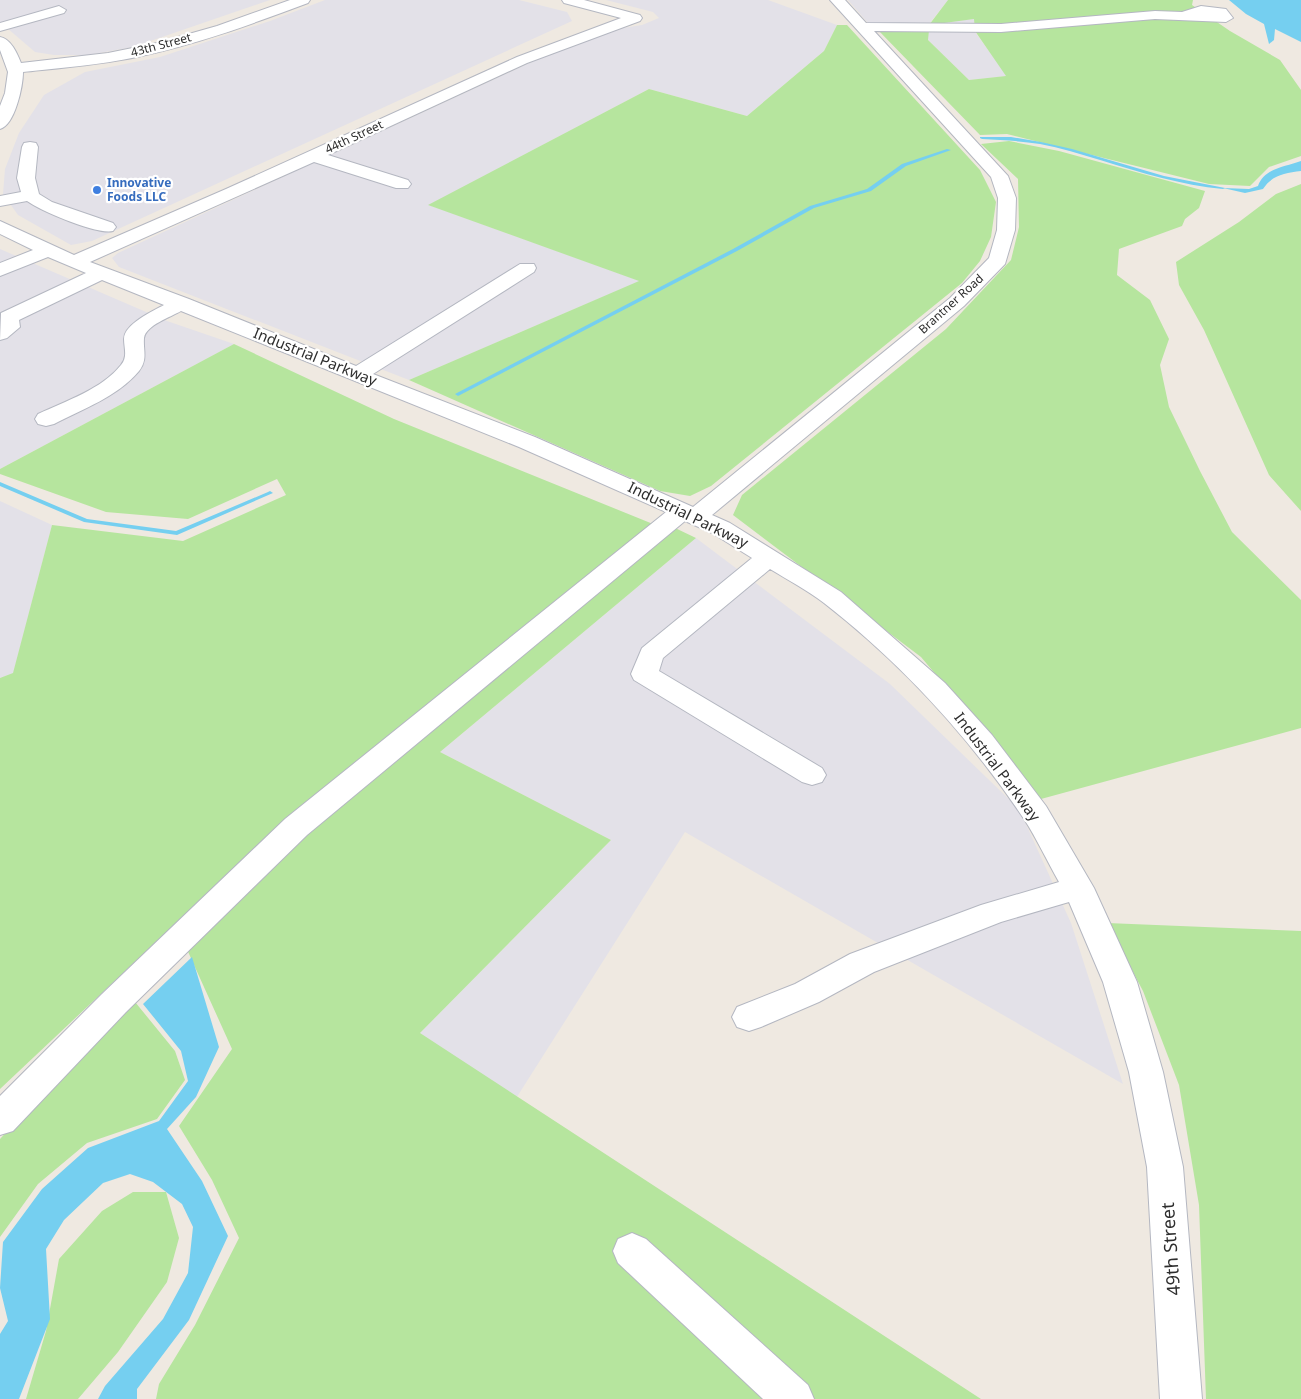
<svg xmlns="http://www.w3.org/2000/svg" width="1301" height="1399" viewBox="0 0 1301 1399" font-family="'Noto Sans',sans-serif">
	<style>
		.industrial { fill: #e3e1e8 }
		.green { fill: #b6e59e }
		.water { fill: #75cff0 }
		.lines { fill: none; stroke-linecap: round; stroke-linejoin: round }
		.stream { fill: #75cff0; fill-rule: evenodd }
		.minor-casing { stroke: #b4b7c1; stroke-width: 2 }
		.minor { fill: #fff; fill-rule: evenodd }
		.shop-dot { fill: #3f7fe0; stroke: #fff; stroke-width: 2 }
		.labels { text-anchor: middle; stroke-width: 4.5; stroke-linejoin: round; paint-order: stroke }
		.far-street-label { font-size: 12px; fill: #2e2e2e; stroke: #fff }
		.far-shop-label { font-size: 12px; font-weight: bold; fill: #366cbe; stroke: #fff; text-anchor: start }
		.street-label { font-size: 15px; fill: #2e2e2e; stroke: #fff }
		.near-street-label { font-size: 18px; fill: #2e2e2e; stroke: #fff }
	</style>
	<rect width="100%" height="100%" fill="#efe9e1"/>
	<g class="industrial">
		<polygon points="0,0 270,0 133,47 88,55 54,55 35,52 0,22"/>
		<polygon points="325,0 519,0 567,12 572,21 92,241 71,245 18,215 3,194 5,169 19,133 44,95 85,72 160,57 270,21"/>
		<polygon points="606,0 768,0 837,25 824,51 747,116 649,89 429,205 640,281 409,380 119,267 112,258 118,253 536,60 617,29 642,25 659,18 653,12"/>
		<polygon points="848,0 948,0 929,24 974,19 975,32 1007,76 969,80 928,40 868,23"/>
		<polygon points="0,249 167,321 234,344 0,469"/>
		<polygon points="0,501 52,525 13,674 0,678"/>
		<polygon points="696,538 890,684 1019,809 1071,923 1123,1084 685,832 515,1100 420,1033 611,840 440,752"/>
	</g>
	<g class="green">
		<polygon points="948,0 1193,0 1192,5 1230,31 1280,60 1301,90 1301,156 1269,167 1250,186 1209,184 1007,134 980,135 879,31 929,30 928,40 969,80 1006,76 975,31 974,19 929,25"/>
		<polygon points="837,25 847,25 980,170 996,202 991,237 980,261 962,283 711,486 690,496 660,491 409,380 639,281 428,205 649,89 747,116 824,51"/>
		<polygon points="1009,141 1059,151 1205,191 1199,208 1185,219 1182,226 1119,249 1117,275 1150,300 1169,339 1160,365 1169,407 1200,471 1232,532 1301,600 1301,728 1041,799 921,657 733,515 742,495 946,329 1011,260 1019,227 1018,179 981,144"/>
		<polygon points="1301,184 1301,511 1269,475 1204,330 1179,285 1176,262 1239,222 1276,194"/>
		<polygon points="234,344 394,419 653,524 243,860 0,1089 0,678 13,673 52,525 183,541 286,495 277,479 188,519 106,512 0,474 0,469"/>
		<polygon points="673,527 696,538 440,752 611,840 420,1033 981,1399 156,1399 159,1384 195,1325 239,1238 212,1180 179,1126 232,1049 185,945 299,837"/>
		<polygon points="1107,923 1301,931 1301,1399 1206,1399 1199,1205 1179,1085 1143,991"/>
		<polygon points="131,997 175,1051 185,1080 157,1119 87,1143 38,1184 0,1237 0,1139"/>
		<polygon points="133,1192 166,1192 179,1238 167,1282 118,1352 78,1399 26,1399 46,1331 59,1259 102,1211"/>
	</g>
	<g class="water">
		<polygon points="1229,0 1301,0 1301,42 1275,29 1274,40 1269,44 1264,24 1246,14"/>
		<path d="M1301,161v10c-16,2 -29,4 -38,18l-18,4 -22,-5 26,1 9,-3c6,-18 27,-19 43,-25z"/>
		<polygon points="192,957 219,1047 196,1097 167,1129 202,1181 228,1236 189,1320 137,1389 137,1399 98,1399 105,1386 163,1319 188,1273 193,1227 182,1204 153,1182 130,1174 103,1183 84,1201 64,1220 46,1249 50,1319 19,1399 0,1399 0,1334 8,1321 0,1288 3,1242 42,1189 88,1148 159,1121 188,1081 181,1051 143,1004"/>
	</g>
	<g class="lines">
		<g class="stream">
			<path d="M980,137h31l30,5 31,7 92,27 61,12 -2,1c-21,-2 -41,-6 -61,-11 -41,-10 -81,-26 -122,-34 -20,-3 -38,-4 -58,-5l-2,-1z"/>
			<polygon points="947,149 951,150 906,166 871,191 814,208 737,251 460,395 458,396 455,394 733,249 810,206 867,189 902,164"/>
			<polygon points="0,482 87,519 176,531 268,492 270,491 273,493 177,535 84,522 0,486"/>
		</g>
		<g class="minor-casing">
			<g id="minor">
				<path d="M290,0h20l-2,3c-56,21 -113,42 -171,54 -38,8 -76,11 -114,15 0,14 -8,53 -23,57v-23l5,-13 3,-21 -8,-22v-13c11,2 17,16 21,26l87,-10 49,-10 60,-17z"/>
				<path d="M562,0h22l56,15 2,3 -2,3 -113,42 -199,92 80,25 3,4 -3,4h-12l-82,-26 -224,100 99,37 167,67 164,-102h14l2,4 -2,4 -161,102 162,63 158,70 257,-209 39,-40 8,-28 1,-32 -7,-21 -161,-177h15l21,23 135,1 154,-13 27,1 19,-6 25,3 7,9 -7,4 -71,-3 -154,13 -127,-1 134,145 8,22 -1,32 -10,34 -41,42 -252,209 18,8 111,69 104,91 47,52 54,71 48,82 43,94 26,90 20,95 19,232h-42l-13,-232 -18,-95 -26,-90 -34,-80 -68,20 -127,50 -55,30 -58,25 -12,4 -12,-4 -5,-10 5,-10 58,-23 55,-30 131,-49 78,-23c-12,-21 -22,-43 -35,-63 -54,-81 -123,-156 -200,-216 -17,-13 -36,-23 -54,-34l-107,89 -4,13 163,97 4,7 -4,7 -10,3 -10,-3 -168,-102 -3,-6 11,-26 110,-90 -40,-25 -27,-12 -378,314 -181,177 -113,119 -13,4v-39l102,-102 183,-175 381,-307 -147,-65 -338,-136c-10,6 -35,14 -37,27 -1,13 4,21 -5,33 -22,26 -56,38 -85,53l-8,2 -8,-2 -3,-5 3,-5c28,-13 64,-25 83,-49 7,-8 3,-17 3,-26 0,-15 29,-28 40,-34l-62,-25 -83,40 1,7 -13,11 -7,2 1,-27 85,-40 -38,-16 -48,19v-13l33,-13 -33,-16v-13l74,34 152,-66 291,-132 104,-39 -57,-15z"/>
				<polygon points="59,6 66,10 64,13 0,31 0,23"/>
				<path d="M30,142l6,1 2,4 -3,31 4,16 13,8 61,21 3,4 -3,4c-16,4 -72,-20 -86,-30l-27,5v-10l21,-4 -4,-14 5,-31 2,-4z"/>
				<polygon points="632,1233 646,1239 808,1385 814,1399 763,1399 618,1263 613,1251 618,1239"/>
			</g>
		</g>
		<use href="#minor" class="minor"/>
	</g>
	<circle class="shop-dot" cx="97" cy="190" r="5"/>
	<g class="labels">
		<g class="far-street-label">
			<text transform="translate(161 45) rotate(-15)" y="4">43th Street</text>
			<text transform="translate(354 137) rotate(-25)" y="4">44th Street</text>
			<text transform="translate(951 304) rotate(-42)" y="4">Brantner Road</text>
		</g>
		<g class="far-shop-label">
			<text x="107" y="187">Innovative<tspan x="107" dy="14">Foods LLC</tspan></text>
		</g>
		<g class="street-label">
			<text transform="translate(315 357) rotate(22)" y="5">Industrial Parkway</text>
			<text transform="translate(688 515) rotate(26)" y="5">Industrial Parkway</text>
			<text transform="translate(997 767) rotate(53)" y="5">Industrial Parkway</text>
		</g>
		<g class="near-street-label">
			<text transform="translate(1171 1249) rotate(-94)" y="6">49th Street</text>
		</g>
	</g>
</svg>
